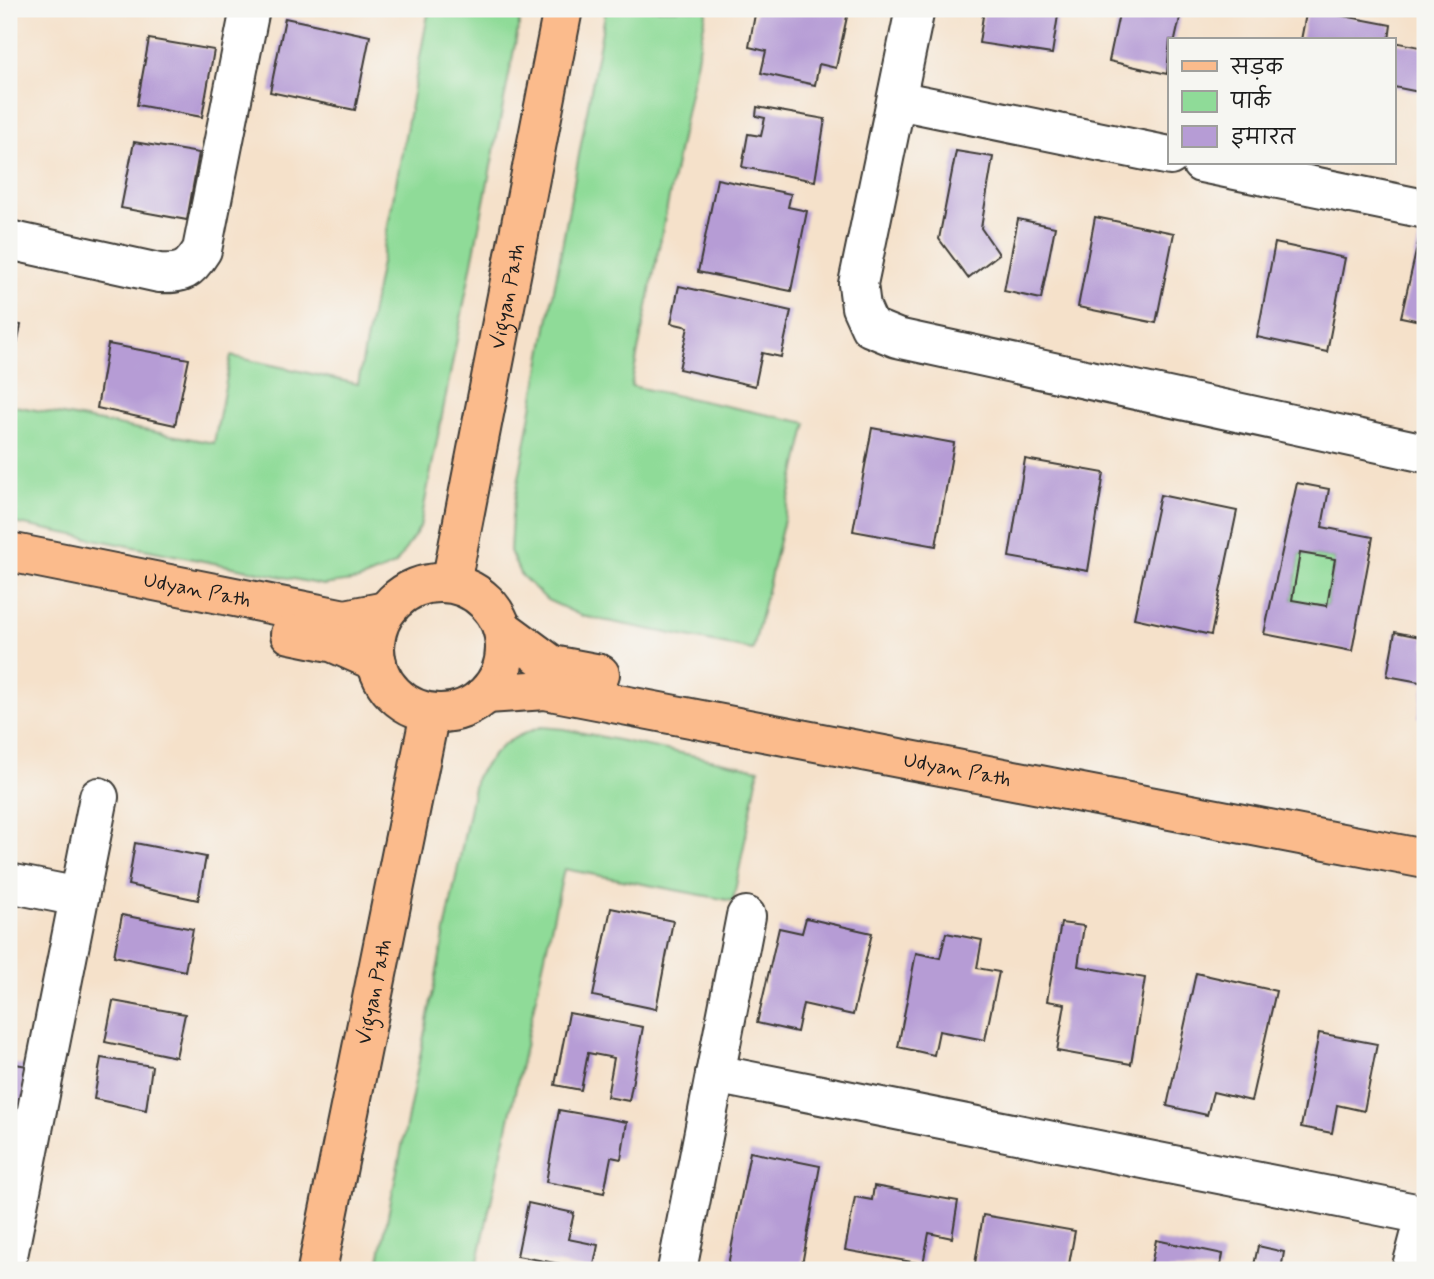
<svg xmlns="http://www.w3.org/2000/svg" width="1434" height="1279" viewBox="0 0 1434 1279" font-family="Mynerve,'Playpen Sans Deva',sans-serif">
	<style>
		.green { fill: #8fdb98; stroke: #567c5a; stroke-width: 2 }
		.building { fill: #b69cd5; fill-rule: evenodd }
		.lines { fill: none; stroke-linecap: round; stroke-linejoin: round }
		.minor-casing { stroke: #3d3a36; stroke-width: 42 }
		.major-casing { stroke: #3d3a36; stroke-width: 42 }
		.minor { stroke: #fff; stroke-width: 38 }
		.major { stroke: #fbbb8c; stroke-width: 38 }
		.labels { text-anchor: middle; stroke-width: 6; stroke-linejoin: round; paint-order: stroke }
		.street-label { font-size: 21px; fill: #1c1c1c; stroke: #f6f6f2 }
	</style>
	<rect width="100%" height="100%" fill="#f6f6f2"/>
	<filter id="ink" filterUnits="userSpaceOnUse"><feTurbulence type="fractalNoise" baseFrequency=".0143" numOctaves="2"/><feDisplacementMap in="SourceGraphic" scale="14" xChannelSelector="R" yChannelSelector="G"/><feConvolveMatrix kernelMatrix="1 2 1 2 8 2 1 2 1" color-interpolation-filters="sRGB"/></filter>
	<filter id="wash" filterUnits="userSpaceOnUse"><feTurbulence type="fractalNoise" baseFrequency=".00686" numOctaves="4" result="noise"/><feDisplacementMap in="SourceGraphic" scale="28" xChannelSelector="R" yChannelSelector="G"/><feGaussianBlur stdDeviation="1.57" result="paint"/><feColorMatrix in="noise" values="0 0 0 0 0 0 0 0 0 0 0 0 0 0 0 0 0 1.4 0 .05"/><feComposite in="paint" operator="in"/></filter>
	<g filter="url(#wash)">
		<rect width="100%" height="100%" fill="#f5e1ca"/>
		<g class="green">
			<polygon points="429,9 522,9 420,527 395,565 359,580 323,585 9,522 9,405 214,443 231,356 358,384"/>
			<polygon points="606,9 707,9 631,386 807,423 753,650 582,616 547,600 520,574 510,551 512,516"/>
			<polygon points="1300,553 1335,559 1327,606 1292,600"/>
			<path d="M541,727l23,2 195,40 -26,132 -169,-32 -88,401h-99l99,-493c22,-30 29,-38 65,-50z"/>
		</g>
		<g id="blocks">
			<g class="building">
				<polygon points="756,9 831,9 848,12 836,68 819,64 815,85 761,73 766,51 749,47"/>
				<polygon points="984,9 1059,9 1052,54 979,43"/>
				<polygon points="1120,9 1182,9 1175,40 1170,40 1167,74 1109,61"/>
				<polygon points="1307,9 1391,25 1389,40 1301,40"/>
				<polygon points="285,18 370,36 355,110 270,92"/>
				<polygon points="149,39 214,50 202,117 137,105"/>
				<polygon points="1394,42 1425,48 1419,92 1394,87"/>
				<polygon points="757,107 825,119 815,181 742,167 748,134 761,136 765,118 756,116"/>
				<polygon points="134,142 199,153 187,220 121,208"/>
				<polygon points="956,151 993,157 981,228 999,254 968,278 939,239"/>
				<polygon points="717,179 791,194 788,207 807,211 791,291 698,272"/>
				<polygon points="1095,217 1174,233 1156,323 1078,307"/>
				<polygon points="1018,219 1055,227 1041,299 1004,291"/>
				<polygon points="1421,230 1425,231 1425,322 1401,317"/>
				<polygon points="1275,243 1345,258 1327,352 1257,337"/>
				<polygon points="679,286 791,311 781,357 762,353 755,386 679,369 688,327 671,323"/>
				<polygon points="9,323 21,325 10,377 9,377"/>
				<polygon points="108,344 189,359 175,425 97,408"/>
				<polygon points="872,428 954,443 936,546 853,531"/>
				<polygon points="1025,459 1104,473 1088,571 1009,557"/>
				<path d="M1297,483l32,6 -7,38 51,10 -21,114 -88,-17zM1300,553l35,6 -8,47 -35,-6z"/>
				<polygon points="1160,495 1237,511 1211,635 1134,618"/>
				<polygon points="1395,632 1425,638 1425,683 1387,676"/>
				<polygon points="1424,684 1425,684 1425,720 1418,718"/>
				<polygon points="135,843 206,857 198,900 128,885"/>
				<polygon points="611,908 673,921 656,1009 593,996"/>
				<polygon points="122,915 193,929 185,971 114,956"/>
				<polygon points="806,918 872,933 853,1015 803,1004 797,1032 757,1023 779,928 802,933"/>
				<polygon points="1061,923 1084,926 1078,966 1145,978 1131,1064 1057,1051 1065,1004 1047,1001"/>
				<polygon points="946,933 982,940 977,968 999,972 985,1040 939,1031 934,1055 898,1047 916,953 940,958"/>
				<polygon points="1196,973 1276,991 1251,1101 1213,1092 1207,1115 1167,1106"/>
				<polygon points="113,1001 185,1014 176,1057 105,1042"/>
				<polygon points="569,1013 643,1027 629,1101 607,1097 614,1058 588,1053 581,1090 555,1085"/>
				<polygon points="1319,1033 1377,1044 1364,1111 1337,1105 1332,1133 1301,1127"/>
				<polygon points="101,1058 152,1066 146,1110 94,1099"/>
				<polygon points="9,1063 34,1067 21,1133 9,1130"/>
				<polygon points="559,1110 627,1122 621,1159 611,1157 604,1193 546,1182"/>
				<polygon points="750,1152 820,1166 801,1270 727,1270"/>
				<polygon points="874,1186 958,1201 952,1238 929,1233 923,1264 845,1250 855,1197 872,1200"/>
				<polygon points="528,1203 574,1213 568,1239 598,1245 593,1270 517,1256"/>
				<polygon points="983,1215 1075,1231 1068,1270 974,1270"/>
				<polygon points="1156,1240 1223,1254 1220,1270 1150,1270"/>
				<polygon points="1258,1246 1284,1252 1281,1270 1253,1270"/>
			</g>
		</g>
	</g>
	<g filter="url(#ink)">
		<use href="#blocks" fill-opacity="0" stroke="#3d3a36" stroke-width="2"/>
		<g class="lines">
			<g class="minor-casing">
				<g id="minor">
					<polyline points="915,9 858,284 861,307 870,327 897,338 1425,453"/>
					<polyline points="897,100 1170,156"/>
					<polyline points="1201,163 1425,209"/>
					<path d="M9,240l150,33c24,1 30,-2 43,-23l48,-241"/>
					<polyline points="9,883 79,897"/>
					<polyline points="715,1074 1425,1215"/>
					<polyline points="9,1251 99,797"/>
					<polyline points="677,1270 746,916"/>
					<polyline points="1411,1270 1425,1217"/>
				</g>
			</g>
			<g class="major-casing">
				<g id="major">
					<path id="s1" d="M9,552l336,67 41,-8"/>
					<circle cx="440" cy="648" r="65"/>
					<path id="s2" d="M451,583l112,-574"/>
					<polyline points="503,629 552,665 600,674"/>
					<polyline points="290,634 334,643 377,662"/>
					<path id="s3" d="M487,694l58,-4 880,169"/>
					<path id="s4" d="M317,1270l113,-557"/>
				</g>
			</g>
			<use href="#minor" class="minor"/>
			<use href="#major" class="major"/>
		</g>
	</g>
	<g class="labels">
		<g class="street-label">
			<text dy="7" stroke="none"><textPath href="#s2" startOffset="292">Vigyan Path</textPath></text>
			<text dy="7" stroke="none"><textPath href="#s1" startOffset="192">Udyan Path</textPath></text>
			<text dy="7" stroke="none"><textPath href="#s3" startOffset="478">Udyan Path</textPath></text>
			<text dy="7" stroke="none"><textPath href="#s4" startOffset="284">Vigyan Path</textPath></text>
		</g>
	</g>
	<rect width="1434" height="1279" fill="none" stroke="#f6f6f2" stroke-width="35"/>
	<rect x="1168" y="38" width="228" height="126" fill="#f6f6f2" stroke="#9f9f9c" stroke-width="2"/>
	<rect x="1182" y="61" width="35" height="10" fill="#fbbb8c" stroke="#9f9f9c" stroke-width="2"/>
	<text x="1231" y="74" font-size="21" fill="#1c1c1c">सड़क</text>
	<rect x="1182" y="91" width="35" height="21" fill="#8fdb98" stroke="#9f9f9c" stroke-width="2"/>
	<text x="1231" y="108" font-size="21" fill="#1c1c1c">पार्क</text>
	<rect x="1182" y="126" width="35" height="21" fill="#b69cd5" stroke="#9f9f9c" stroke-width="2"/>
	<text x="1231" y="144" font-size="21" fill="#1c1c1c">इमारत</text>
</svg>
